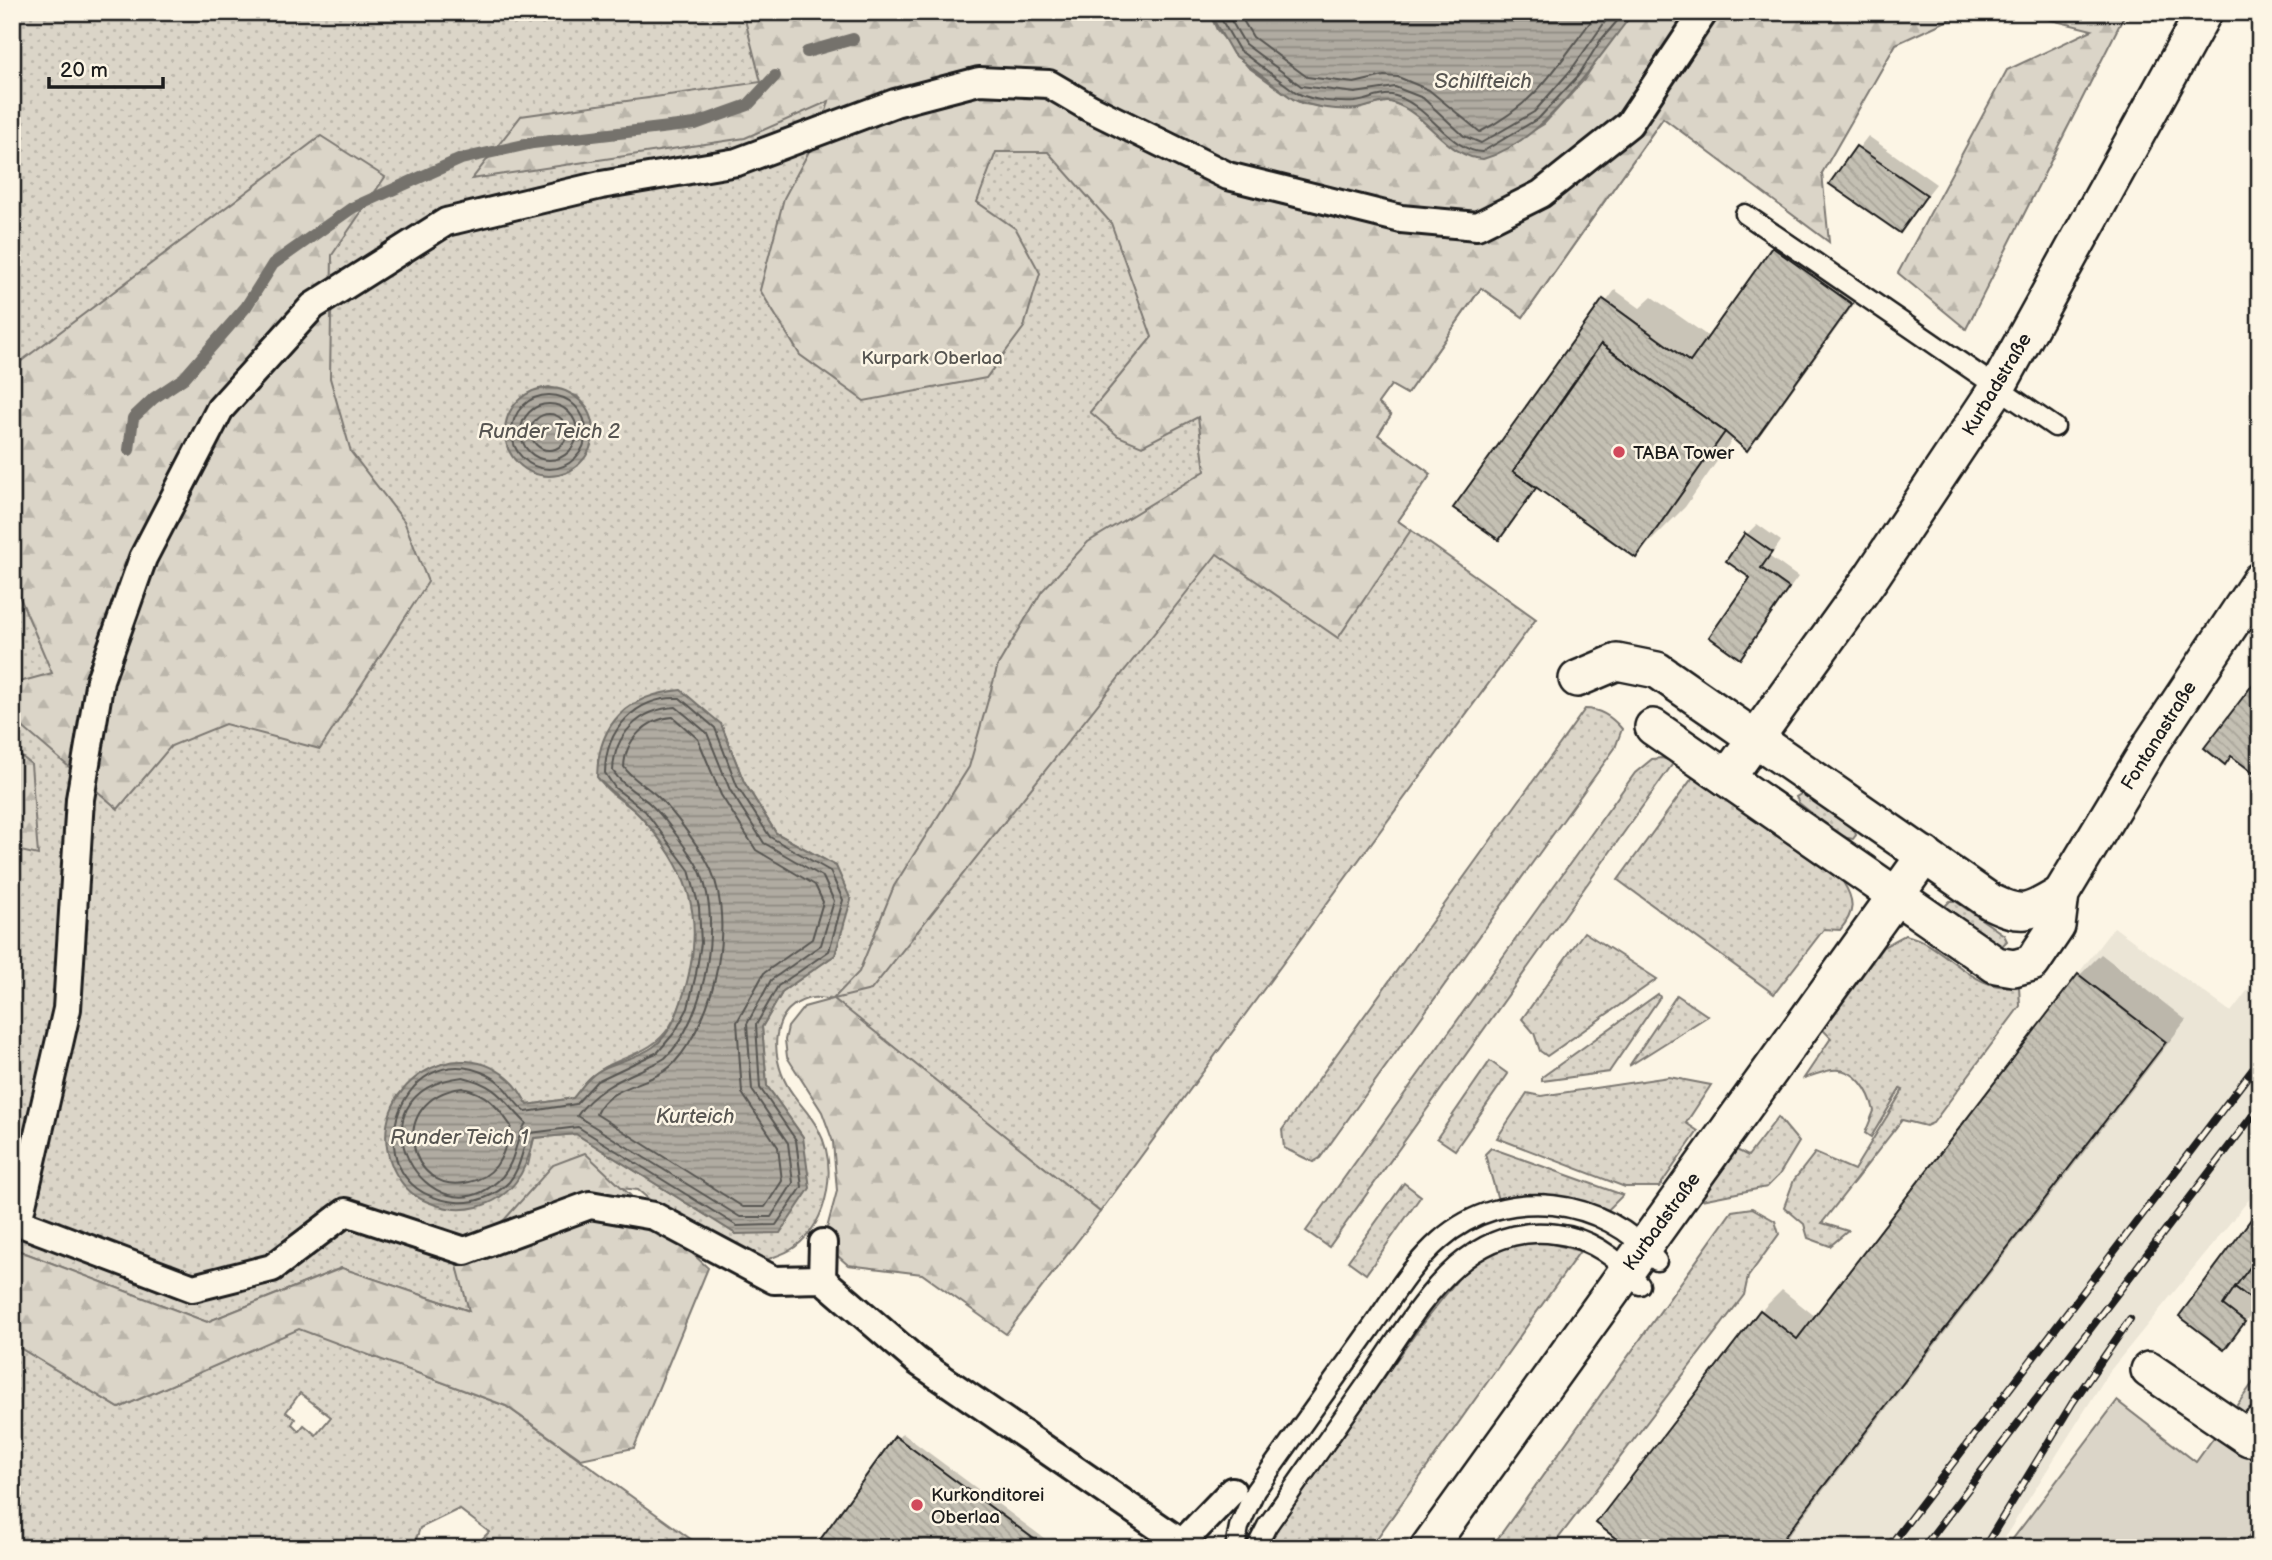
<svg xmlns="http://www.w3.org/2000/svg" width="2272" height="1560" viewBox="0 0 2272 1560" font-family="'Balsamiq Sans',sans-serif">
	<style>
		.built { fill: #ebe5d6 }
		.grass { fill: url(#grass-dots); stroke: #7c7872; stroke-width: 2; fill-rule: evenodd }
		.forest { fill: url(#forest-firs); stroke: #7c7872; stroke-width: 2 }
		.garden { fill: #dbd5c8; stroke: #7c7872; stroke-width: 2 }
		.water { fill: url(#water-rules); stroke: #75726c; stroke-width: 2 }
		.shadow { fill: #0003 }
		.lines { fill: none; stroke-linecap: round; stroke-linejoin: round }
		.shore { stroke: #575551; stroke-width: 2 }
		.stream { stroke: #75726c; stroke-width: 12 }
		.building { fill: url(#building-back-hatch); stroke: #1c1c1c; stroke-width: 2 }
		.service-casing { stroke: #1c1c1c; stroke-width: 23 }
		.pedestrian-casing { stroke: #1c1c1c; stroke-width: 32 }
		.minor-casing { stroke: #1c1c1c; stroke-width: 40 }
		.service { stroke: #fcf5e5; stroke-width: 18 }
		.pedestrian { stroke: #fcf5e5; stroke-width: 26 }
		.minor { stroke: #fcf5e5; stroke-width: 35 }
		.rail-casing { stroke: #1c1c1c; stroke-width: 8 }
		.rail { stroke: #fcf5e5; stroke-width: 5; stroke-dasharray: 16; stroke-linecap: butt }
		.poi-dot { fill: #d1495b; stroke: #fcf5e5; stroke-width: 2.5 }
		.labels { text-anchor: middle; stroke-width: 5; stroke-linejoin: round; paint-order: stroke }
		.park-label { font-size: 19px; fill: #555450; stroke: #fcf5e5 }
		.street-label { font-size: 19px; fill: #1c1c1c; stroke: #fcf5e5 }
		.poi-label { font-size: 19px; fill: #1c1c1c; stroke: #fcf5e5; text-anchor: start }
		.water-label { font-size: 21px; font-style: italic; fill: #575551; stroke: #fcf5e5 }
	</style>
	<defs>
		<pattern id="grass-dots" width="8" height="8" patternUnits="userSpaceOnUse" patternTransform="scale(1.75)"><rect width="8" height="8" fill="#dbd5c8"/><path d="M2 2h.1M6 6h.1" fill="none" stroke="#bbb6ab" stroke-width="1.8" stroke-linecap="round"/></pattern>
		<pattern id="forest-firs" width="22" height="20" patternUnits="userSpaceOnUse" patternTransform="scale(1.75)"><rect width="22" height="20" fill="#dbd5c8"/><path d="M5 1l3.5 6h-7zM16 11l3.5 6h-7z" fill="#bbb6ab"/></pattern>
		<pattern id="water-rules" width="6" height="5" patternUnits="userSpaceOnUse" patternTransform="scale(1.75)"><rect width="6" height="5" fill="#b0aba1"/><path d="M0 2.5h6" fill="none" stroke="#8e8a82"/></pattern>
		<pattern id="building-back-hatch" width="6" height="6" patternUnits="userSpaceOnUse" patternTransform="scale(1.75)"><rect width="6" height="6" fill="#c4c0b3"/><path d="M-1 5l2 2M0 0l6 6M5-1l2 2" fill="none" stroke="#a8a499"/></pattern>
	</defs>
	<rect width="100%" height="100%" fill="#fcf5e5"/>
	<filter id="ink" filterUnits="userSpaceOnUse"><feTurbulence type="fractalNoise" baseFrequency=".0143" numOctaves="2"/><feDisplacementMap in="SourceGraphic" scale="14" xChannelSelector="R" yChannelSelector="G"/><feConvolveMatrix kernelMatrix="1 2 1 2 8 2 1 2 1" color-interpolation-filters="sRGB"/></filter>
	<g filter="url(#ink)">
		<polygon class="built" points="2114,927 2231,1012 2260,974 2260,1186 2109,1372 1998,1548 1776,1548 2166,1042 2078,974"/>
		<g class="grass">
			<path d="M12,12h1197l8,18 86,74 53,5 33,-8 65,47 37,8 53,-32 90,-112h157l-128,106 -140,199 -42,-29 -74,106 -16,-9 -13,18 13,12 -13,20 53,39 -33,47 138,98 -436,593 -266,-212c-9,-1 -19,-4 -27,-1 -38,12 -36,57 -20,86 8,15 23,28 31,44 20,37 11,92 -23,118 -9,7 -23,10 -34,15l-97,-50 -26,-22 -34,-4 -134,125 -129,-43 -134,54 -195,-74zM549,387l28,9 10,11 -79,42c-8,-31 9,-57 41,-62zM721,724l23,58 32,51 60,33 -1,89 -52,36 -21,36 5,59 36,51 -67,97 -160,-100 -42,4 -6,27 -132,-67c43,-51 94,-49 132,7l46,-7c5,-7 10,-15 17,-21 25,-22 60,-20 79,-51 24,-37 34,-115 12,-155 -11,-18 -28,-40 -42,-55 -20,-21 -43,-22 -42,-56z"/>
			<path d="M1585,709c16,0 27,8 37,20l-7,19 -295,410 -7,4 -29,-14 -2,-18z"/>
			<polygon points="1662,758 1674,762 1329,1247 1306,1231 1635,773 1652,759"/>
			<path d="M1693,777l150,105c12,19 12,30 -3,48l-16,-1 -50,65 -156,-114z"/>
			<polygon points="1801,794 1808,794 1854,829 1856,835 1853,839 1842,837 1799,803 1796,797"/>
			<polygon points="1950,901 1955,901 2004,935 2007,941 2002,946 1995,945 1948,911 1946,905"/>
			<polygon points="1584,932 1657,979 1547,1056 1540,1051 1534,1033 1522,1019"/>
			<path d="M1905,935c41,8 69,62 114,50l1,21 -87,117 -7,3 -24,-6 -80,103 26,8 -18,15 -22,-8 -4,-14 -20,-17 10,-27 21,-27 39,17 49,-80 -3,-1 -29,48 -6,-4 9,-22c-4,-19 -18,-44 -42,-41 -9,1 -19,6 -28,8l27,-40 -8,-8 60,-83z"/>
			<polygon points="1658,994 1660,997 1609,1072 1542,1081 1542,1077"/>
			<polygon points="1677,995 1708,1016 1629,1066"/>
			<polygon points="1490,1061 1508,1074 1455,1150 1437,1138"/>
			<polygon points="1669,1077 1711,1085 1686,1123 1698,1131 1659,1187 1625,1187 1497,1138 1527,1093 1541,1096"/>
			<polygon points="1778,1117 1799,1142 1779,1175 1767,1187 1701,1200 1737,1150 1748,1156"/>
			<path d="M1491,1148l132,47 -15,15c-42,-11 -65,-18 -110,-10l-13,-46z"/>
			<polygon points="1404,1183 1421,1196 1366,1274 1348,1261"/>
			<polygon points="1752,1208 1775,1221 1779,1234 1748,1277 1744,1295 1551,1548 1491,1548 1732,1211"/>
			<polygon points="1544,1242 1580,1251 1370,1548 1268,1548 1273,1534 1425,1320 1466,1269 1487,1254 1513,1245"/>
			<path d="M299,1328l207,78 197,142h-230l16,-16 -30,-23 -39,19 -7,20h-193l-14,-10 -6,10h-188v-199l8,-1 99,60zM300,1393l31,24 -15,18 -12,-10 -5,6 -7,-7 3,-5 -9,-7z"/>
		</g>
		<g class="forest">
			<polygon points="743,12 1209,12 1217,30 1248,67 1293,99 1303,104 1356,109 1389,101 1414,111 1454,148 1491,156 1544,124 1584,80 1606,45 1634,12 1966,12 1896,44 1822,173 1829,242 1663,118 1523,317 1481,288 1407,394 1391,385 1378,403 1391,415 1378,435 1431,474 1398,521 1411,530 1338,638 1217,554 871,990 834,999 1100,1212 1006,1334 922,1274 848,1265 823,1243 837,1191 833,1142 822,1112 787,1057 785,1040 788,1027 804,1007 833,999 859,972 894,886 969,767 998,665 1042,591 1088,542 1205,471 1198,417 1142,446 1118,436 1090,412 1152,337 1111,223 1048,152 996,152 977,202 1016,229 1040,273 1024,327 986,378 864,401 800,355 760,290 784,198 821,129 829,101 745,138 472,179 521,116 761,82"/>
			<polygon points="2019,12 2126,12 1966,329 1898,273 2007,70 2092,30"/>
			<polygon points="321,136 385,177 332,255 330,378 351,452 404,521 428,582 320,749 225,724 171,746 118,809 19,724 12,705 12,684 52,673 18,593 12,592 12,368"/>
			<polygon points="12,749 31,764 38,855 12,849"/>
			<polygon points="585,1153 708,1268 634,1448 581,1459 506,1406 299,1329 119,1408 20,1348 12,1349 12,1248 207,1322 342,1268 469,1311 455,1258 505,1219 553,1165"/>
			<polygon points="2260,1523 2260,1548 2239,1548"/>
		</g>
		<polygon class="garden" points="2260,1373 2260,1496 2250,1509 2260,1516 2260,1523 2239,1548 2006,1548 2117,1401 2196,1462"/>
		<g class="water">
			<path d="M1209,12h425c-39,49 -88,129 -151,147 -35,-1 -55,-44 -89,-56 -12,-4 -26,5 -37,6 -19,2 -47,-2 -64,-10l-60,-45z"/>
			<circle cx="549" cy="432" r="44"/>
			<path d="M681,690l40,34 23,58 32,51 60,33 15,34 -16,55 -52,36 -21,36 5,59 36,51 7,51 -30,45 -44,1 -160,-100 -42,4c-8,33 -21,60 -57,69 -20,5 -37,1 -56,-8 -14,-7 -25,-22 -30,-36 -27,-74 66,-137 122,-80 6,6 10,15 15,22l45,-7c6,-7 11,-15 18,-21 16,-15 44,-17 62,-30 20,-14 28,-43 34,-65 18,-68 0,-116 -47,-166 -13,-14 -30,-23 -43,-39 1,-55 31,-82 84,-87z"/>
		</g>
		<g class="shadow">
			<polygon points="1868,136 1936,184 1899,231 1832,183"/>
			<polygon points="1784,237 1862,293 1758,438 1747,449 1734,437 1685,507 1636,556 1538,487 1499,538 1456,507 1615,290 1640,308 1652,297 1709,337"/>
			<polygon points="1757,524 1781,541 1770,557 1798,577 1740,657 1753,578 1747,534"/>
			<polygon points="2101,954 2186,1020 1779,1548 1631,1548 1761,1311 1782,1290 1816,1317 2080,975"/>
			<polygon points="2260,1210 2260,1305 2224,1347 2182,1315"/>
			<polygon points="902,1433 1056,1547 1055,1548 816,1548"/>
		</g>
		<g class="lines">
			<g class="shore">
				<path d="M1217,12l22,38 58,43c16,8 41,10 58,9 12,-1 26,-9 37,-7 36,8 57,56 90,57l57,-34 39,-42 22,-35 25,-29"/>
				<polyline points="1226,12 1245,44 1301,86 1355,93 1395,87 1423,98 1464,136 1481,143 1534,112 1571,70 1612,12"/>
				<path d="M1238,12l15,25 54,40 47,6 30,-7 14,1 31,13 51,42c62,-32 77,-68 118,-120"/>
				<circle cx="549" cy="432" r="37"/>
				<circle cx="549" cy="432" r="28"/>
				<circle cx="549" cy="432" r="18"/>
				<path d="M680,698l35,30 22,58 33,51 60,34 13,29 -14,51 -51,35 -22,39 4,63 36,52 6,47 -26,38 -39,1 -159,-99 -48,6c-9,16 -8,34 -21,49 -13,14 -35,22 -53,20 -110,-10 -58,-172 32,-127 18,8 23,27 38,37l50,-8 21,-23 61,-29 17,-20 13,-24 8,-34 5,-31 -2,-36 -10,-37 -44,-59 -30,-23 -10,-15c0,-43 31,-77 75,-75z"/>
				<path d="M676,707l31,26 23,57 34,53 59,34 11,24 -13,44 -50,35 -24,44 5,66 36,53 5,40 -22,34h-31l-163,-101c15,-23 39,-35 64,-46 7,-4 17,-7 24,-12 41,-37 61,-148 30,-196 -13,-19 -29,-44 -46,-59 -13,-11 -27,-18 -36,-32 1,-37 27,-62 63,-64z"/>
				<path d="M673,717l25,22 23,56 35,55 59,35 8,17 -11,37 -48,34 -27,49 5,71 36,54 4,34 -17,26h-22l-147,-93c14,-31 57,-28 78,-51 42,-45 65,-150 31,-205 -13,-20 -31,-47 -49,-63 -11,-10 -24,-16 -32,-28 1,-27 22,-48 49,-50z"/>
				<path d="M463,1077c34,8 41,24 63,46 -11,16 -10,38 -24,54 -72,74 -163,-85 -39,-100z"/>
				<path d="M462,1088c25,5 35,18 49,38 -5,15 -6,28 -15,40 -7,9 -17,14 -27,16 -61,16 -84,-84 -7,-94z"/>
			</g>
			<g class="stream">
				<polyline points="807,52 853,39"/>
				<polyline points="129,450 133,418 154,398 184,378 246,307 273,264 352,208 461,159 533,143 695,124 748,105 775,76"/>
			</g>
		</g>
		<g class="building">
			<polygon points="1856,146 1927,195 1900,233 1829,184"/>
			<polygon points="1772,247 1852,304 1747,451 1725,432 1601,344 1513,471 1536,488 1499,540 1453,508 1603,299 1690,362"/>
			<polygon points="1601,344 1725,432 1636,558 1513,471"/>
			<polygon points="1745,533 1772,552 1761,568 1789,588 1740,659 1709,637 1750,578 1726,561"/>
			<polygon points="2260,675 2260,778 2231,756 2225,765 2204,748"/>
			<polygon points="2078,974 2166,1042 1776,1548 1628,1548 1596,1523 1760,1310 1797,1339"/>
			<polygon points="2260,1207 2260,1306 2235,1287 2223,1305 2245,1322 2224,1350 2179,1316"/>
			<polygon points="2260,1254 2260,1306 2235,1287"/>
			<polygon points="895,1436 1046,1548 814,1548"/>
		</g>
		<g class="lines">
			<g class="service-casing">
				<g id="service">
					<polyline points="1745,214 2055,427"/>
					<path d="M1235,1548l4,-21 16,-36c38,-53 76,-106 114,-160 22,-31 42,-66 71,-91 65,-57 165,-43 217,21"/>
					<path d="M1256,1548l11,-22c34,-48 67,-96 101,-144 47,-66 92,-161 188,-148 35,4 62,24 84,51"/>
				</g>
			</g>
			<g class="pedestrian-casing">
				<g id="pedestrian">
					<polyline points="18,1222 67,1009 80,799 100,680 143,558 220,409 313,306 446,222 601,185 737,162 895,103 979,81 1049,84 1090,108 1228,176 1401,219 1477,226 1541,194 1629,124 1704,12"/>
					<polyline points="12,1223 18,1222 193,1288 272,1268 346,1212 465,1251 590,1205 654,1216 774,1280 822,1279 917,1361 1182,1543 1179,1548"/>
					<polyline points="822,1279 823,1243"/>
					<polyline points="1182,1543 1232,1491"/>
				</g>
			</g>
			<g class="minor-casing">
				<g id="minor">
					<path d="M1577,679l40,-17 40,8 334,232c34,16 39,10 70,-8"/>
					<polyline points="1653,727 1996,965 2014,968 2032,963 2057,926 2061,894 2152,743 2260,580"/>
					<polyline points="1727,778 1870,579 1997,388 2204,12"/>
					<polyline points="2149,1370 2249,1438 2260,1424"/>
					<polyline points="1428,1548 1925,855"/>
				</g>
			</g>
			<use href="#service" class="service"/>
			<use href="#pedestrian" class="pedestrian"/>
			<use href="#minor" class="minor"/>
			<g class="rail-casing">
				<g id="rail">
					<polyline points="1888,1548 2260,1060"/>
					<polyline points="1923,1548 2260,1106"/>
					<polyline points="1984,1548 2073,1402 2130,1319"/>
				</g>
			</g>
			<use href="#rail" class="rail"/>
		</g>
	</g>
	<g class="poi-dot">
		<circle cx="1619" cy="452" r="7"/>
		<circle cx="917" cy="1505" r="7"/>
	</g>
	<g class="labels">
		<g class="park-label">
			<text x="932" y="364">Kurpark Oberlaa</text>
		</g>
		<g class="street-label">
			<text transform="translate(1996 384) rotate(-59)" y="7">Kurbadstraße</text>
			<text transform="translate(2158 735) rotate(-58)" y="7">Fontanastraße</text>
			<text transform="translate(1661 1221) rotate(-54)" y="7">Kurbadstraße</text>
		</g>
		<g class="poi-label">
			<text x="1633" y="459">TABA Tower</text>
			<text x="931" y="1501">Kurkonditorei<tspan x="931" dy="22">Oberlaa</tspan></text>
		</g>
		<g class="water-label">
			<text x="1483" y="88">Schilfteich</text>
			<text x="549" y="438">Runder Teich 2</text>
			<text x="695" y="1123">Kurteich</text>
			<text x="459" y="1144">Runder Teich 1</text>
		</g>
	</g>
	<rect width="2272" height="1560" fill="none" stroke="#fcf5e5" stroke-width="42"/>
	<rect x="21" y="21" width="2230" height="1518" fill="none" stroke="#1c1c1c" stroke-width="2.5" filter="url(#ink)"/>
	<path d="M49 77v10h114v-10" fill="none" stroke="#1c1c1c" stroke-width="3.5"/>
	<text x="60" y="77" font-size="21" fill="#1c1c1c" stroke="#fcf5e5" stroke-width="5" paint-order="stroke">20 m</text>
</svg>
